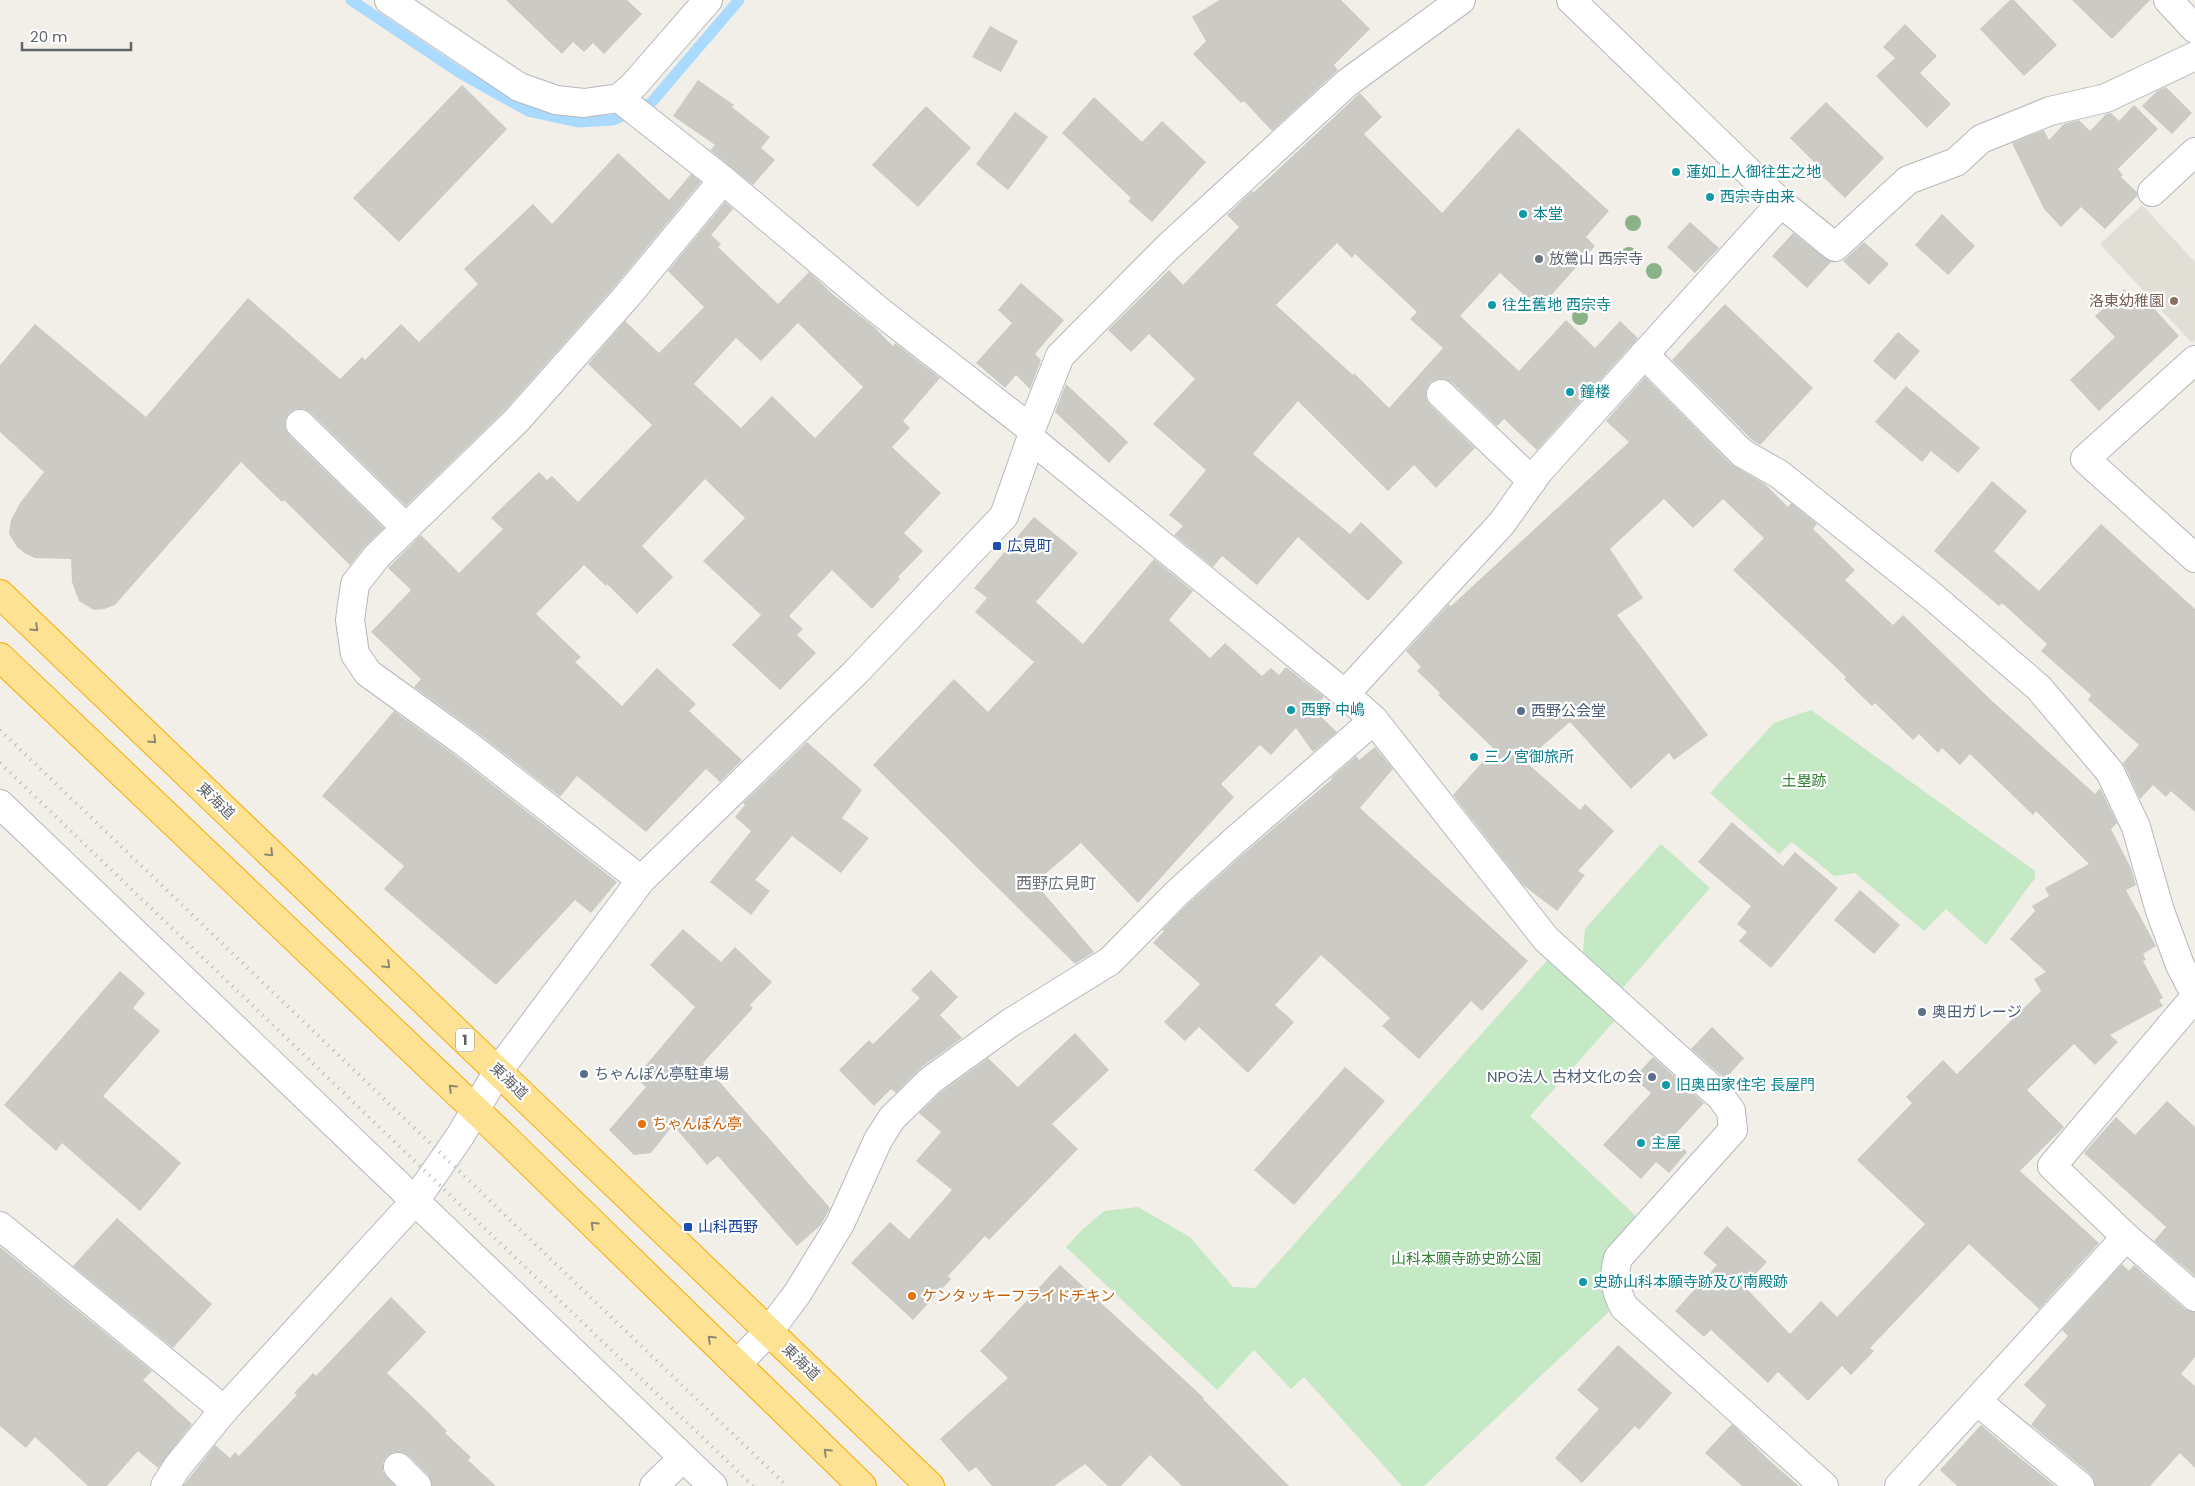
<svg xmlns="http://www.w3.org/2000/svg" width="2195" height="1486" viewBox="0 0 2195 1486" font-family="Poppins,'Noto Sans JP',sans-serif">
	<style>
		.education { fill: #e1ded6 }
		.green { fill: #c5e8c5 }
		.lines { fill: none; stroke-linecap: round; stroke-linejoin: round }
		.stream { stroke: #aadaff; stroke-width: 11 }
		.building { fill: #cccac5; fill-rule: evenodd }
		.minor-casing { stroke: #b5b8bc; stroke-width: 30 }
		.highway-casing { stroke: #f9ab00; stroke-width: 30 }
		.minor { stroke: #fff; stroke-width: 28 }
		.highway { stroke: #fde293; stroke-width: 28 }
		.rail { stroke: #b6b7b8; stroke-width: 4; stroke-dasharray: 1 6; stroke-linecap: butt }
		.tree { fill: #89b387 }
		.oneway { stroke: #8e8975 }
		.culture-dot { fill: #0f9aa8; stroke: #fff; stroke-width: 2 }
		.worship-dot { fill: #6b7280; stroke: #fff; stroke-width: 2 }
		.education-dot { fill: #8d6e63; stroke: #fff; stroke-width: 2 }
		.transit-dot { fill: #1a4fb4; stroke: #fff; stroke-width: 2 }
		.service-dot { fill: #5c6f8a; stroke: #fff; stroke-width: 2 }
		.food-dot { fill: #e8710a; stroke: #fff; stroke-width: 2 }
		.labels { text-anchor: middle; stroke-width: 4.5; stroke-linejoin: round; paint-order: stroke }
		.shield { fill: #fff; stroke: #8f9295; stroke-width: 1 }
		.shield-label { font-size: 14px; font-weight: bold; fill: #5f6368 }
		.culture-label { font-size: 15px; fill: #0d838f; stroke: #fff; text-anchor: start }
		.worship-label { font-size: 15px; fill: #5b616d; stroke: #fff; text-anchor: start }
		.education-label { font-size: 15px; fill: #785e54; stroke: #fff; text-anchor: end }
		.transit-label { font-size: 15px; fill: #164399; stroke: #fff; text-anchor: start }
		.service-label { font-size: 15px; fill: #4e5e75; stroke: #fff; text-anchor: start }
		.park-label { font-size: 15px; fill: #348238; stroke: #fff }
		.street-label { font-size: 15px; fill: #5f6368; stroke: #fff }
		.food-label { font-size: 15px; fill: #c56008; stroke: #fff; text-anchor: start }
		.neighbourhood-label { font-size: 16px; fill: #70757a; stroke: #fff }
	</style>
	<rect width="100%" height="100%" fill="#f1efe8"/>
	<polygon class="education" points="2142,205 2195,262 2195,340 2192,343 2100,244"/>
	<g class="green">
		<polygon points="1811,710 2035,871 2035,878 1986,945 1946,909 1924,931 1855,873 1834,876 1792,842 1779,854 1710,793 1774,723"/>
		<polygon points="1661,844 1710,888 1621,990 1583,952 1585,929"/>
		<polygon points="1551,956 1617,1018 1530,1116 1639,1219 1614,1307 1424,1486 1402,1486 1304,1377 1291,1389 1254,1350 1217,1390 1066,1247 1083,1229 1104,1211 1138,1207 1190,1237 1233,1287 1255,1288"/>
	</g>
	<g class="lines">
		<polyline class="stream" points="351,0 460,73 528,111 579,122 613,120 651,103 739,0"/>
	</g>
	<g class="building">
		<polygon points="506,0 627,0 642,14 604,54 593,43 584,52 573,42 562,54"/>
		<polygon points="1219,0 1341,0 1370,29 1334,65 1338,70 1272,131 1244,101 1241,103 1193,54 1206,41 1192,17"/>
		<polygon points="2010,0 2014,0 2057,45 2024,76 1980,29"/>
		<polygon points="2072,0 2150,0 2112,39"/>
		<polygon points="1905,24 1937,56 1920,73 1951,104 1927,128 1876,76 1895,58 1883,47"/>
		<polygon points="990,26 1018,41 1001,72 972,57"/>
		<polygon points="698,80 734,105 732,107 770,137 761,148 775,160 753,185 710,150 715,145 673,116"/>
		<polygon points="462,85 507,129 399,242 353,198"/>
		<polygon points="2166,87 2192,113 2172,134 2142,106 2157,91"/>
		<path d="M1360,93l22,24 -18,17 78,79 76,-85 91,83 -23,26 9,9 -56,63 -39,-36 -40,43 59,55 47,-51 29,28 25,-27 18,17 -101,112 -33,-31 -7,7 -46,-44 -7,-3h-7l-7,4 -4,8v7l4,7 45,43 -39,40 -22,-23 -26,26 -90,-90 -45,53 97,80 11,-12 42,40 -35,39 -70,-64 -41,48 -35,-29 -9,11 -39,-32 9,-9 -14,-11 37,-45 -53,-46 42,-45 -46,-45 -18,18 -23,-22 61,-60 14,15 56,-58 -12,-12 25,-24 2,1zM1337,243l15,15 3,-4 62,58 -7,7 33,29 -54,60 -35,-35 -1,2 -77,-70z"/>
		<polygon points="1094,97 1142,142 1162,121 1206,162 1152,222 1128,201 1131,198 1062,133"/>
		<polygon points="1826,102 1884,158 1845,198 1819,173 1822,170 1790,138"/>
		<polygon points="2134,105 2158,129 2118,169 2123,175 2121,177 2137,192 2137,196 2105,229 2081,207 2061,227 2044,209 2012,143 2044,130 2049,140 2064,124 2079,120 2090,131 2106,114 2111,113 2119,121"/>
		<polygon points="926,106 971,148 918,207 872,165"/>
		<polygon points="1015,112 1048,137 1008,190 976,164"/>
		<polygon points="618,153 669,200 691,174 701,182 615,286 506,409 406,506 311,413 304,409 296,409 289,413 285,420 285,428 289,435 384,528 366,545 350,565 284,500 282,502 241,462 115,605 104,609 94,610 79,601 72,582 71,559 35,558 26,554 17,547 9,534 11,520 20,503 44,472 0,432 0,365 35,324 146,417 248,298 340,379 362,357 365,360 401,324 419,342 478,284 464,269 533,204 552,224"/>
		<path d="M725,202l8,7 -22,26 10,9 -3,3 60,57 31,-32 26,24 39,31 19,19 2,-3 45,35 -37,43 7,7 -18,19 49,46 -37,40 19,18 -25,26 2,2 -28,30 -40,-39 -43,46 14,13 -6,6 19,18 -36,37 -48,-45 29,-30 -58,-54 42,-43 -40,-39 -63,67 31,31 -36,37 -30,-30 -1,2 -22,-21 -48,49 45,43 -6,5 47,44 35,-38 39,36 -7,7 53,49 -22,22 -14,-13 -60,63 -69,-56 -17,21 -85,-66 -61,-44 7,-8 -50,-47 40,-42 -23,-22 33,-33 38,38 44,-44 -12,-11 48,-46 8,8 5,-4 26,26 74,-77 -64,-61 37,-43 34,32 45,-46 -36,-36zM798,323l65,64 -48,51 -43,-42 -31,32 -47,-44 42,-46 25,23z"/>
		<polygon points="1942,214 1975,246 1948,275 1915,245"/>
		<polygon points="1690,222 1719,248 1695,273 1667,247"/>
		<polygon points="1793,233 1831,262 1807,288 1772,256"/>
		<polygon points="1864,242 1889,264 1869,285 1843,261"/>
		<polygon points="1021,283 1064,320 1035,354 1041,360 1030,389 1016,375 1005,388 976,363 1012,323 998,310"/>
		<polygon points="2124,289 2143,310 2150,304 2179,336 2099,411 2070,380 2115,337 2095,316"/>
		<polygon points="1725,304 1813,388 1760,445 1752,440 1672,360"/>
		<polygon points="1898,332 1920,351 1895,380 1873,361"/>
		<polygon points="1645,377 1731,464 1765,484 1788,507 1791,503 1817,524 1813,529 1855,570 1845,580 1893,625 1903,615 1991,700 2095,794 2100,788 2117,823 2111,829 2131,868 2136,885 2126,890 2156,946 2143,954 2146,960 2143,961 2163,998 2159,1000 2163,1006 2110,1035 2118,1042 2095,1065 2074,1044 2027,1090 2064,1127 2020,1171 2099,1243 2039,1309 1969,1244 1870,1348 1874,1351 1851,1375 1842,1366 1808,1401 1778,1372 1768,1383 1711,1330 1704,1337 1675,1311 1717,1265 1703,1253 1727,1226 1767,1262 1744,1286 1790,1334 1821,1301 1837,1317 1925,1224 1857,1160 1912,1103 1906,1097 1943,1060 1957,1074 2041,991 2034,979 2046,972 2010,939 2035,911 2032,906 2049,896 2045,888 2089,864 2036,811 2033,815 1970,754 1960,765 1942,748 1938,753 1919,734 1913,740 1875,703 1872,706 1844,679 1846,677 1733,570 1764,538 1723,499 1693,528 1664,499 1610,549 1643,598 1617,615 1708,735 1674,760 1669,753 1631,789 1570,722 1525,761 1580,810 1585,804 1614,831 1578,871 1585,875 1557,911 1523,885 1453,795 1494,749 1438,695 1440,693 1417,671 1421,667 1406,651 1449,604 1451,606 1629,442 1606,421"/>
		<polygon points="1066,384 1128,442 1109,463 1055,412"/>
		<polygon points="1906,386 1980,448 1958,473 1931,451 1922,462 1875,422"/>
		<polygon points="1992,481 2027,511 1994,551 2039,591 2101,524 2195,609 2195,812 2171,791 2166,797 2153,785 2140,799 2123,763 2139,745 2088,700 2091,695 2041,651 2047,644 2002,603 1999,606 1934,551"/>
		<polygon points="1034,517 1078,553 1036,602 1083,644 1154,559 1193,591 1169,620 1210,658 1225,643 1262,676 1271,668 1279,675 1286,667 1324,697 1313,709 1337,732 1313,752 1296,728 1271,755 1260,745 1221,784 1234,797 1138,903 1081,843 1035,883 1094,952 1075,964 873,765 954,679 988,712 1034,662 975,612 987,598 974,588"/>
		<polygon points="394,711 456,756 617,882 591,913 575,900 496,985 384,889 404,866 322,796"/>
		<polygon points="807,742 862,790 842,818 869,838 841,873 792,836 755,880 770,891 751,915 710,882 751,831 735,817 745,805 743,803"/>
		<polygon points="1375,747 1393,769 1360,808 1528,961 1482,1011 1471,1001 1419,1059 1382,1026 1390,1018 1321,955 1275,1005 1294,1022 1248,1073 1199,1027 1185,1041 1164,1022 1200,984 1153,943 1164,931 1162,930 1188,904 1242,855 1332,779 1331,778 1356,756 1359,760"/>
		<polygon points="1732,822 1783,866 1795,852 1838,888 1771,968 1739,941 1747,932 1737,924 1751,906 1698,862"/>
		<polygon points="1860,890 1900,925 1874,954 1834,920"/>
		<polygon points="683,929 721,962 735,947 772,982 750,1005 753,1008 703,1063 830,1208 821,1225 797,1246 718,1156 707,1165 673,1125 651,1153 634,1155 609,1130 646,1087 635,1078 695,1007 650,965"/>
		<polygon points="931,970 958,997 940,1015 962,1038 922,1067 896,1093 891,1089 874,1106 839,1070 869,1040 873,1044 920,998 911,990"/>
		<polygon points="120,971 145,993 133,1008 160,1031 103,1096 181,1163 140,1211 62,1143 56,1151 4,1105"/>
		<polygon points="1712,1027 1744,1058 1725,1079 1691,1049"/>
		<polygon points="1075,1033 1109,1070 1052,1124 1078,1149 989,1240 985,1236 948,1276 951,1279 913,1320 851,1263 890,1222 909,1239 952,1190 916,1161 941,1132 919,1113 941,1092 988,1058 1018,1087"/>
		<polygon points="1653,1057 1704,1103 1671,1139 1687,1152 1669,1173 1656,1162 1641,1179 1603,1145 1651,1093 1634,1078"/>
		<polygon points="1345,1067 1385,1101 1294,1205 1254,1170"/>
		<polygon points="2167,1101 2195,1127 2195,1276 2154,1241 2166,1227 2084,1153 2116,1117 2135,1135"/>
		<polygon points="117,1218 212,1304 173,1348 73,1266"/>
		<polygon points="0,1247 152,1371 143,1380 192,1424 158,1468 138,1451 107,1486 88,1486 35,1437 26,1448 0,1426"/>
		<polygon points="2122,1264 2129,1271 2134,1265 2185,1309 2195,1312 2195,1357 2181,1374 2195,1386 2195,1468 2180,1453 2150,1486 2095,1486 2094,1480 2090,1474 2031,1425 2046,1405 2024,1385 2068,1336 2062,1330"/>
		<polygon points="1060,1265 1204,1398 1203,1399 1289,1486 1182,1486 1150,1455 1121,1486 1108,1486 1085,1464 1054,1486 992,1486 976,1467 969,1472 940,1439 1008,1378 980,1351"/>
		<polygon points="391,1297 426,1332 387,1373 425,1409 447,1431 445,1433 471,1457 468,1460 496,1486 432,1486 428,1475 409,1456 402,1452 394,1452 387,1456 383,1463 383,1472 395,1486 183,1486 215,1445 230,1458 235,1452 239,1456 297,1395 294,1393 313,1373 316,1376"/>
		<polygon points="1618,1345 1672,1393 1639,1430 1635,1426 1582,1483 1555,1458 1599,1409 1577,1390"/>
		<polygon points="1732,1424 1770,1461 1799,1486 1742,1486 1705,1453"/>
		<polygon points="1981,1425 2009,1449 2055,1486 1957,1486 1940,1470"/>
	</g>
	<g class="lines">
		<g class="minor-casing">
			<g id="minor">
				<polyline points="389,0 519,87 556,100 584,103 619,98 634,85 708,0"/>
				<polyline points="1571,0 1781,203 1835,247 1908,180 1956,162 1981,139 2050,111 2106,98 2195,56"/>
				<polyline points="2168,0 2195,29"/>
				<polyline points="619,98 723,180 878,310 1031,429"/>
				<polyline points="2152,192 2195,152"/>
				<polyline points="1644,354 1742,453 1779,474 1931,595 2039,688 2110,772 2136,827 2160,911 2180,965 2195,994"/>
				<polyline points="2195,360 2085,459 2195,558"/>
				<polyline points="1441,394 1532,481"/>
				<polyline points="300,424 406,528"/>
				<path d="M1031,439l314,255 29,26 172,219 175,158 10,14 2,19 -115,128c-5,18 -3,32 6,49l200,179"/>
				<polyline points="1345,694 1502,523 1539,471 1781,203"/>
				<polyline points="0,804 713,1486"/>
				<polyline points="641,880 465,743 368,673 355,654 350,620 355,584 377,556 517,420 627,296 723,180"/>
				<polyline points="2195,997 2052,1166 2126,1237 2195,1297"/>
				<polyline points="0,1226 224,1410"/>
				<polyline points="737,1364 769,1331 797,1294 840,1224 878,1140 892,1118 931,1080 1010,1023 1110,961 1177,893 1232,843 1374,720"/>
				<polyline points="1977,1401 2080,1486"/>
				<polyline points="398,1467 417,1486"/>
				<polyline points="165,1486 177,1467 224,1410 415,1201 460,1136 498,1071 641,880 855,673 1004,516 1031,439 1031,429 1060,356 1168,247 1347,83 1461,0"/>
				<polyline points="654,1486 683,1458"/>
				<polyline points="1899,1486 2126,1237"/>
			</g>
		</g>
		<g class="highway-casing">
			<g id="highway">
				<polyline points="0,594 930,1486"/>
				<polyline points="0,657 504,1137 862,1486"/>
			</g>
		</g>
		<use href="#minor" class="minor"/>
		<use href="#highway" class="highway"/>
		<g class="rail">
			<polyline points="0,730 787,1486"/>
			<polyline points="0,763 753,1486"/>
		</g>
	</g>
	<g class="tree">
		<circle cx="1633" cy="223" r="8"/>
		<circle cx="1629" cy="255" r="8"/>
		<circle cx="1654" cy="271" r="8"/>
		<circle cx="1580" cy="317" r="8"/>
	</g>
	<defs><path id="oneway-chevron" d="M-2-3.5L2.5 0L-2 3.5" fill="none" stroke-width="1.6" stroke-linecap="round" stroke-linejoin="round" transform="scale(1.25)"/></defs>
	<g class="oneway">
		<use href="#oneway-chevron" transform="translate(35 628) rotate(44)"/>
		<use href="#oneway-chevron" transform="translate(153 740) rotate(44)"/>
		<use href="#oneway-chevron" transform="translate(270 853) rotate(44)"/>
		<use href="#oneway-chevron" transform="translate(387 965) rotate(44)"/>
		<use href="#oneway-chevron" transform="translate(452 1088) rotate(-136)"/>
		<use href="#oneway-chevron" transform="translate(594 1225) rotate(-136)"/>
		<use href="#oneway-chevron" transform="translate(711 1339) rotate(-136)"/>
		<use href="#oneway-chevron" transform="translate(827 1452) rotate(-136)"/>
	</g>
	<g class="culture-dot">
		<circle cx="1676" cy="172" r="5"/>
		<circle cx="1710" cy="197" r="5"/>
		<circle cx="1523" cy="214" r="5"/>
		<circle cx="1492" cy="305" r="5"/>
		<circle cx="1570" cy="392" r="5"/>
		<circle cx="1291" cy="710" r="5"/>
		<circle cx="1474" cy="757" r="5"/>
		<circle cx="1666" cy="1085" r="5"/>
		<circle cx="1641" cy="1143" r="5"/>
		<circle cx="1583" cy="1282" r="5"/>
	</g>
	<circle class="worship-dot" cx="1539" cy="259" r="5"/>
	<circle class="education-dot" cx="2174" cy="301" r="5"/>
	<g class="transit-dot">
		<rect x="992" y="541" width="10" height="10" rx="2.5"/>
		<rect x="683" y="1222" width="10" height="10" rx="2.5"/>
	</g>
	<g class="service-dot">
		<circle cx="1521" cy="711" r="5"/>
		<circle cx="1922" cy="1012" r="5"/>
		<circle cx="584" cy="1074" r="5"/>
		<circle cx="1652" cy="1077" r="5"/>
	</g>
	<g class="food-dot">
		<circle cx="642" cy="1124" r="5"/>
		<circle cx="912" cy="1296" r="5"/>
	</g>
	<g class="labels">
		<rect class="shield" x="456" y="1028.5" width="18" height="23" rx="4"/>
		<g class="shield-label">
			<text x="465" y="1045">1</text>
		</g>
		<g class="culture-label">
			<text x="1686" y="177">蓮如上人御往生之地</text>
			<text x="1720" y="202">西宗寺由来</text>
			<text x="1533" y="219">本堂</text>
			<text x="1502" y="310">往生舊地 西宗寺</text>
			<text x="1580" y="397">鐘楼</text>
			<text x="1301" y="715">西野 中嶋</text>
			<text x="1484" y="762">三ノ宮御旅所</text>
			<text x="1676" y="1090">旧奥田家住宅 長屋門</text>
			<text x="1651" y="1148">主屋</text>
			<text x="1593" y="1287">史跡山科本願寺跡及び南殿跡</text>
		</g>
		<g class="worship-label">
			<text x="1549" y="264">放鶯山 西宗寺</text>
		</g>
		<g class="education-label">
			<text x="2164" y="306">洛東幼稚園</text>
		</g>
		<g class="transit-label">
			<text x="1007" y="551">広見町</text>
			<text x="698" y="1232">山科西野</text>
		</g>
		<g class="service-label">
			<text x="1531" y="716">西野公会堂</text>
			<text x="1932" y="1017">奥田ガレージ</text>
			<text x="594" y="1079">ちゃんぽん亭駐車場</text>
			<text x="1642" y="1082" text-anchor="end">NPO法人 古材文化の会</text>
		</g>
		<g class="park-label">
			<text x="1804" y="786">土塁跡</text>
			<text x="1466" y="1264">山科本願寺跡史跡公園</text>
		</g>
		<g class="street-label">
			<text transform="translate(216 801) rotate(44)" y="5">東海道</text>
			<text transform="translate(509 1081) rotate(44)" y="5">東海道</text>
			<text transform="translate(801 1362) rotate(44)" y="5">東海道</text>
		</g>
		<g class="food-label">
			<text x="652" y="1129">ちゃんぽん亭</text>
			<text x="922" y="1301">ケンタッキーフライドチキン</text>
		</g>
		<g class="neighbourhood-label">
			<text x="1056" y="889">西野広見町</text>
		</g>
	</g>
	<path d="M22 42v8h109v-8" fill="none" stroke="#5f6368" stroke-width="2.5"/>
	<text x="30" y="42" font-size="15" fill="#5f6368" stroke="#ffffff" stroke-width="4" paint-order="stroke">20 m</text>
</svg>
